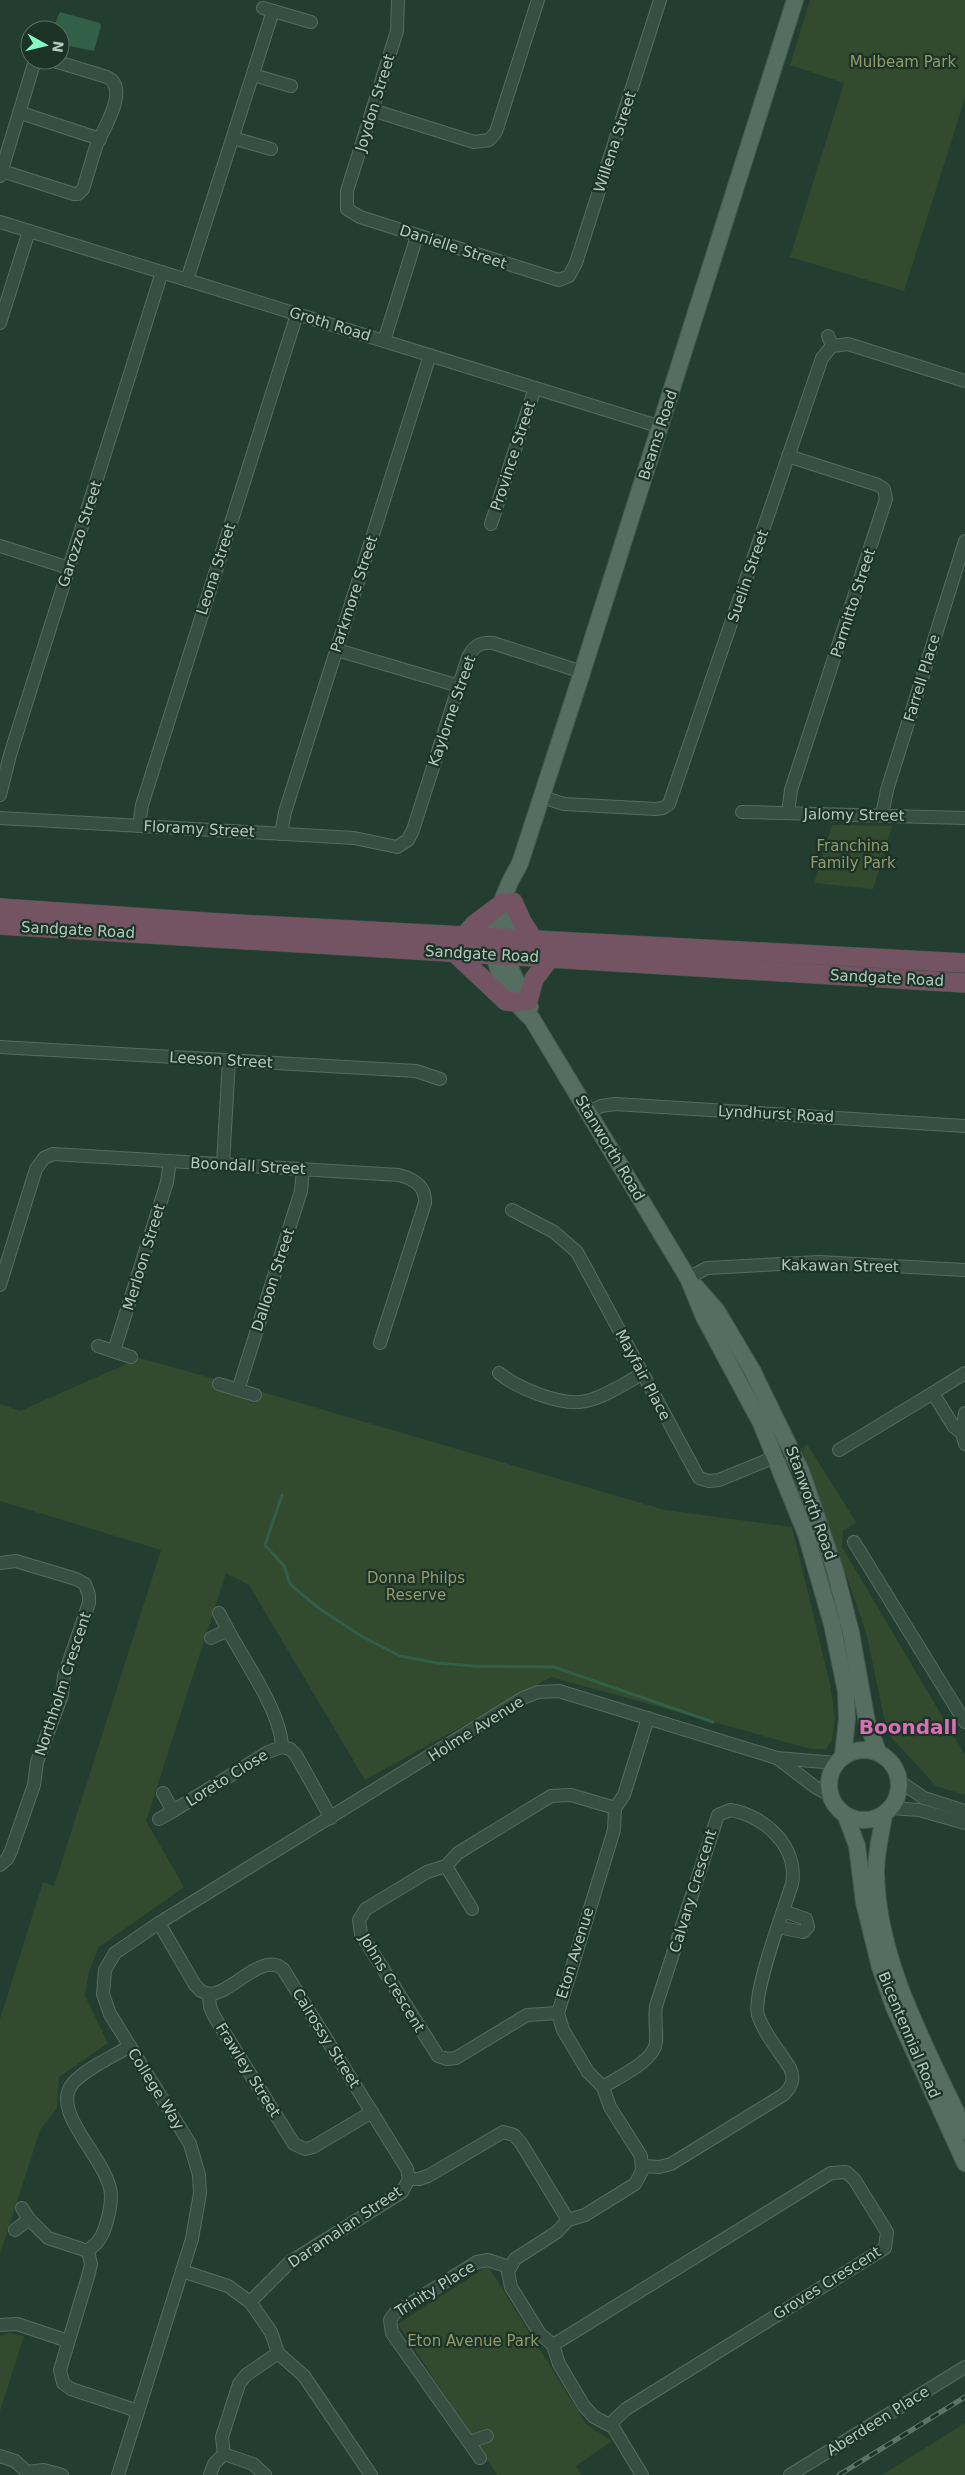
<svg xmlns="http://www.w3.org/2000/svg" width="965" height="2475" viewBox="0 0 965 2475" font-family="'DejaVu Sans',sans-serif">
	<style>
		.green { fill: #324a2d }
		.water { fill: #315f47 }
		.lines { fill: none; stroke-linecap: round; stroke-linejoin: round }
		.stream { stroke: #315f47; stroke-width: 3 }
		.minor-casing { stroke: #556c60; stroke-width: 14 }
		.major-casing { stroke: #435a4e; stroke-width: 18 }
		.highway-casing { stroke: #42594d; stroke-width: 20 }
		.minor { stroke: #374e42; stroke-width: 12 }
		.major { stroke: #556e61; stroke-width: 16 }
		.highway { stroke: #745463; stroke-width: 19 }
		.rail-casing { stroke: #597567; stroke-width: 5 }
		.rail { stroke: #1c3327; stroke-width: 3; stroke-dasharray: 9; stroke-linecap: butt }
		.labels { text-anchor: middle; stroke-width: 4.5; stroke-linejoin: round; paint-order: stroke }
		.park-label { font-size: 15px; fill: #949b69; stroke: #1c3327 }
		.street-label { font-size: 15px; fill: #b3c9be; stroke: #1c3327 }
		.district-label { font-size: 20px; font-weight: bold; fill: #dc6fb7; stroke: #1c3327 }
	</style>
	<rect width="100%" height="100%" fill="#233e30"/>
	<g class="green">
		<polygon points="810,0 965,0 965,98 904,291 790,257 844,83 790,65"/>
		<polygon points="832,825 892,826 873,889 814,883"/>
		<polygon points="140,1358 218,1380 215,1390 256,1403 259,1391 665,1510 792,1527 830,1684 835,1717 832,1740 826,1749 811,1749 551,1677 365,1780 249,1585 226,1573 146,1821 184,1887 99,1947 89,1971 85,1996 108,2043 59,2077 57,2108 40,2130 0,2254 0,2019 43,1882 54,1886 161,1550 0,1501 0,1404 20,1411"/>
		<polygon points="807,1444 856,1522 843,1531 842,1547 965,1755 965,1795 936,1786 892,1738 886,1727 866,1632 802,1449"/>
		<polygon points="488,2266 586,2424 612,2441 576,2466 581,2475 497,2475 398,2324"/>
		<polygon points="10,2333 24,2336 0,2411 0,2336"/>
		<polygon points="965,2423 965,2475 882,2475"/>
	</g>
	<polygon class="water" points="60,12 100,23 101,26 94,51 60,44 60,30 52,30"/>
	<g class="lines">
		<polyline class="stream" points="282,1495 265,1545 284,1566 290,1584 298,1591 320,1609 361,1636 400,1656 437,1663 474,1666 554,1667 713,1722"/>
		<g class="minor-casing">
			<g id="minor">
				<polyline points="398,0 397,31 347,191 347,209 360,217 559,280 569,276 576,263 660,0"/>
				<polyline points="263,8 311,22"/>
				<polyline points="253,75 291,86"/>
				<polyline points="372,110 474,142 489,140 496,132 538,0"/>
				<polyline points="21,113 100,139"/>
				<polyline points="233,138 271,149"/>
				<path d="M2,171l72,23h4l5,-5c5,-15 9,-31 14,-45 7,-16 33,-56 10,-67l-56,-17"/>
				<polyline points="0,176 33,67 39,60"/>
				<polyline points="0,222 661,427"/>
				<polyline points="187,280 273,11"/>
				<polyline points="0,323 29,231"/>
				<polyline points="384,341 417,236"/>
				<polyline points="832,346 848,344 965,381"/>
				<polyline points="491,524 535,388"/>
				<polyline points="0,546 69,568"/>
				<polyline points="337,650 459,686"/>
				<polyline points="0,795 10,755 162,272"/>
				<polyline points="542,797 564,804 656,809 663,808 669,804 822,358 832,346 828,336"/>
				<polyline points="742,812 965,818"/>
				<polyline points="788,813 791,790 886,499 884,489 878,485 788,456"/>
				<polyline points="882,815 887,790 965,541"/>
				<path d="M0,818l354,20 43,9 11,-7 5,-10 55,-173c6,-11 12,-15 25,-14l89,29"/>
				<polyline points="139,826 142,805 297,314"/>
				<polyline points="281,834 285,812 430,355"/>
				<polyline points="0,1047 416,1071 440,1079"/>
				<polyline points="589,1112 601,1106 615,1104 965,1126"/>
				<polyline points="223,1164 229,1060"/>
				<polyline points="512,1210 554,1232 577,1252 699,1478 709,1481 719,1480 792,1450"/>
				<polyline points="688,1278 707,1268 819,1262 965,1270"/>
				<path d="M0,1285l36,-116 8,-11 9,-4 346,21c15,4 27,11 26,28l-45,140"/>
				<polyline points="98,1346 131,1357"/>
				<polyline points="114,1351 167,1182 170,1161"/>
				<path d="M499,1373c18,15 63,34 87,28 19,-4 39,-18 56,-27"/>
				<polyline points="219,1384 255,1395"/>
				<polyline points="238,1390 301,1191 303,1169"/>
				<polyline points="965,1413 962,1433 965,1444"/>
				<polyline points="962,1433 954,1427 933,1393 965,1373"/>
				<polyline points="839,1450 933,1393"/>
				<polyline points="854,1542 965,1722"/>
				<polyline points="0,1563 16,1561 76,1579 85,1584 89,1595 89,1603 64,1676 62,1695 37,1762 34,1785 11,1851 7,1859 0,1865"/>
				<path d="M228,1630c17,32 53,82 54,117l8,2 6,6 35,63"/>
				<polyline points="211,1638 228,1630 219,1613"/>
				<polyline points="777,1758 815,1787 830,1795"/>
				<polyline points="899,1781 924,1798 965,1811"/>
				<polyline points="891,1808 919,1810 965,1823"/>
				<polyline points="173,1811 268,1752 282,1747"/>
				<polyline points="159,1819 173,1811 163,1793"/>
				<polyline points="446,1866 472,1909"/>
				<polyline points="159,1923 195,1985 201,1991 209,1994 210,2007 214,2016 294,2144 305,2149 313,2147 372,2112"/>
				<polyline points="778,1927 803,1932 808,1927 806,1919 783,1911"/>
				<path d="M209,1994c23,0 53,-43 74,-25l124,200 2,10"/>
				<polyline points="558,2013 527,2015 456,2058 447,2059 438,2056 361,1934 359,1920 366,1909 427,1872 446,1866 458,1853 551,1796 571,1795 615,1808"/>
				<path d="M130,2046c-16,10 -43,22 -56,36 -28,29 37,79 37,114 0,12 -5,34 -12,44 -3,5 -8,7 -11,11l3,13 -2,9 -29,97 3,13 8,6 67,22"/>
				<path d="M603,2087c15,-10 52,-26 53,-45 1,-13 -2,-23 0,-36l62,-191 12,-5c34,5 69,37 62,74 -8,25 -40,110 -34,131 6,19 22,37 32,53 5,11 2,19 -7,27l-112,69 -12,3 -16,-1"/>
				<polyline points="29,2219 48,2238 88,2251"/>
				<polyline points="15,2230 29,2219 22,2208"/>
				<polyline points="182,2271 228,2286 250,2302 271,2332 278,2353 304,2376 371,2475"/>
				<polyline points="250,2302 290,2262 402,2192 409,2179 419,2179 428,2176 503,2132 514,2135 521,2143 568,2220"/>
				<polyline points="0,2325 17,2324 68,2341"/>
				<polyline points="553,2345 831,2173 846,2172 854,2179 887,2232 885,2248 626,2409 610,2424"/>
				<polyline points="470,2442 487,2436"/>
				<polyline points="224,2454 253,2464 265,2475"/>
				<polyline points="0,2456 15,2461 27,2472"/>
				<polyline points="480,2458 392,2333 390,2320 395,2313 477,2262 488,2260 509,2267"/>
				<polyline points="26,2475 27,2472 44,2470 62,2475"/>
				<polyline points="118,2475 192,2239 200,2193 199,2175 190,2144 110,2014 103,1994 105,1970 115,1953 159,1923 523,1698 538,1692 559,1691 777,1758 836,1763"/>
				<polyline points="210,2475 214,2464 224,2454 222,2437 239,2384 246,2375 278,2353"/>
				<polyline points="642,2475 613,2427 594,2417 584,2406 559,2364 553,2345 540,2334 511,2287 508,2272 515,2259 557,2232 568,2220 585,2215 635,2184 642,2171 641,2156 610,2107 603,2087 588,2072 563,2030 558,2013 614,1830 615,1808 624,1795 648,1718"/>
				<polyline points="790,2475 965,2367"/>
			</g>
		</g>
		<g class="major-casing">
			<g id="major">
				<path d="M795,0c-72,227 -144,455 -216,682 -20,60 -39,121 -59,181 -3,7 -7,12 -10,19 -7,15 -14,35 -16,51 -3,34 13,64 38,86l156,259 16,39 57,106 45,111 26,90 14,67 1,28 -4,37"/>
				<path d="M513,902c-6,22 -10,48 -1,70 5,12 14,23 18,35"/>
				<polyline points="696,1287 717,1311 752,1370 801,1471 835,1570 851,1633 867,1722 878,1752"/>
				<circle cx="864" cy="1785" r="35"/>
				<path d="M884,1815c-3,19 -8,37 -8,57 1,91 52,178 89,259"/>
				<polyline points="846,1816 857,1846 864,1902 880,1967 894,2007 965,2163"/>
			</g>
		</g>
		<g class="highway-casing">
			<g id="highway">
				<polyline points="513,902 522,922 533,939"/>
				<polyline points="0,908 220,923 965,963"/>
				<polyline points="0,925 965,983"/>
				<polyline points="465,935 475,924 503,903"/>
				<polyline points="455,953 506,1001 517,1002"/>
				<polyline points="528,1001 534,979 550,958"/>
			</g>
		</g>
		<use href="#minor" class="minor"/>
		<use href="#major" class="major"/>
		<use href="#highway" class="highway"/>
		<g class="rail-casing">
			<polyline id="rail" points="839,2475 965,2397"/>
		</g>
		<use href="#rail" class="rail"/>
	</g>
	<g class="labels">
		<g class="park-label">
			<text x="903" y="67">Mulbeam Park</text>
			<text x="853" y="851">Franchina<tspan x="853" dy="17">Family Park</tspan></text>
			<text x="416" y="1583">Donna Philps<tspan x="416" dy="17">Reserve</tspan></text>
			<text x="473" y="2346">Eton Avenue Park</text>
		</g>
		<g class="street-label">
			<text transform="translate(375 103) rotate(-73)" y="5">Joydon Street</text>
			<text transform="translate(615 142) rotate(-72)" y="5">Willena Street</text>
			<text transform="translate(453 247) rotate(18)" y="5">Danielle Street</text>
			<text transform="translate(330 324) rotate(17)" y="5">Groth Road</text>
			<text transform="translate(658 435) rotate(-72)" y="5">Beams Road</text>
			<text transform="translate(513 456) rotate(-72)" y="5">Province Street</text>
			<text transform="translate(80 534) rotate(-72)" y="5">Garozzo Street</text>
			<text transform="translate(216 569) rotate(-72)" y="5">Leona Street</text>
			<text transform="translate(748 576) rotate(-71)" y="5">Suelin Street</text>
			<text transform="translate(354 594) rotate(-72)" y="5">Parkmore Street</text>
			<text transform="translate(853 603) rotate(-72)" y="5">Parmitto Street</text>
			<text transform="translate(922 678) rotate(-73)" y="5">Farrell Place</text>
			<text transform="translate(452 711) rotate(-71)" y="5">Kaylorne Street</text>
			<text transform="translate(854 815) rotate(1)" y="5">Jalomy Street</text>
			<text transform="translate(199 829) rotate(3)" y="5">Floramy Street</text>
			<text transform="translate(78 930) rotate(3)" y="5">Sandgate Road</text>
			<text transform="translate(482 954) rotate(3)" y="5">Sandgate Road</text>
			<text transform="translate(887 978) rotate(3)" y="5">Sandgate Road</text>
			<text transform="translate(221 1060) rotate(3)" y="5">Leeson Street</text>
			<text transform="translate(776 1114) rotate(3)" y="5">Lyndhurst Road</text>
			<text transform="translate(610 1148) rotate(59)" y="5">Stanworth Road</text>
			<text transform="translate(248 1166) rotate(3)" y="5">Boondall Street</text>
			<text transform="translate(144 1257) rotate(-73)" y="5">Merloon Street</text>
			<text transform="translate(840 1266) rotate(1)" y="5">Kakawan Street</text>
			<text transform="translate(273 1280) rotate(-72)" y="5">Dalloon Street</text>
			<text transform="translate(643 1375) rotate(62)" y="5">Mayfair Place</text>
			<text transform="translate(811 1503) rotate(70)" y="5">Stanworth Road</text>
			<text transform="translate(63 1684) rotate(-72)" y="5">Northholm Crescent</text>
			<text transform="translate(476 1729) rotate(-32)" y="5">Holme Avenue</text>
			<text transform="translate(227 1778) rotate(-32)" y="5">Loreto Close</text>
			<text transform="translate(693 1891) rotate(-73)" y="5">Calvary Crescent</text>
			<text transform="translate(575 1953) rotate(-73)" y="5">Eton Avenue</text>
			<text transform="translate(392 1983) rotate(59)" y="5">Johns Crescent</text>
			<text transform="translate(909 2035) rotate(67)" y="5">Bicentennial Road</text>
			<text transform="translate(326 2038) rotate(58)" y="5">Calrossy Street</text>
			<text transform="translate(248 2070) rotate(58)" y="5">Frawley Street</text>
			<text transform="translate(156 2089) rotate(58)" y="5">College Way</text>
			<text transform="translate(345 2227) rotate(-34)" y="5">Daramalan Street</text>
			<text transform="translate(827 2283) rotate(-32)" y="5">Groves Crescent</text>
			<text transform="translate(435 2289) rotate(-32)" y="5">Trinity Place</text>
			<text transform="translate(878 2421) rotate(-32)" y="5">Aberdeen Place</text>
		</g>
		<g class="district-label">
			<text x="908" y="1734">Boondall</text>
		</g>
	</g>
	<g transform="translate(45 45) rotate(98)"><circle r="24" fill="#1c3327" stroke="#586f63"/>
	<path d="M0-4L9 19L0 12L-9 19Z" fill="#86fbc2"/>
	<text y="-8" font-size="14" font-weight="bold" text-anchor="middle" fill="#b3c9be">N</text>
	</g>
</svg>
